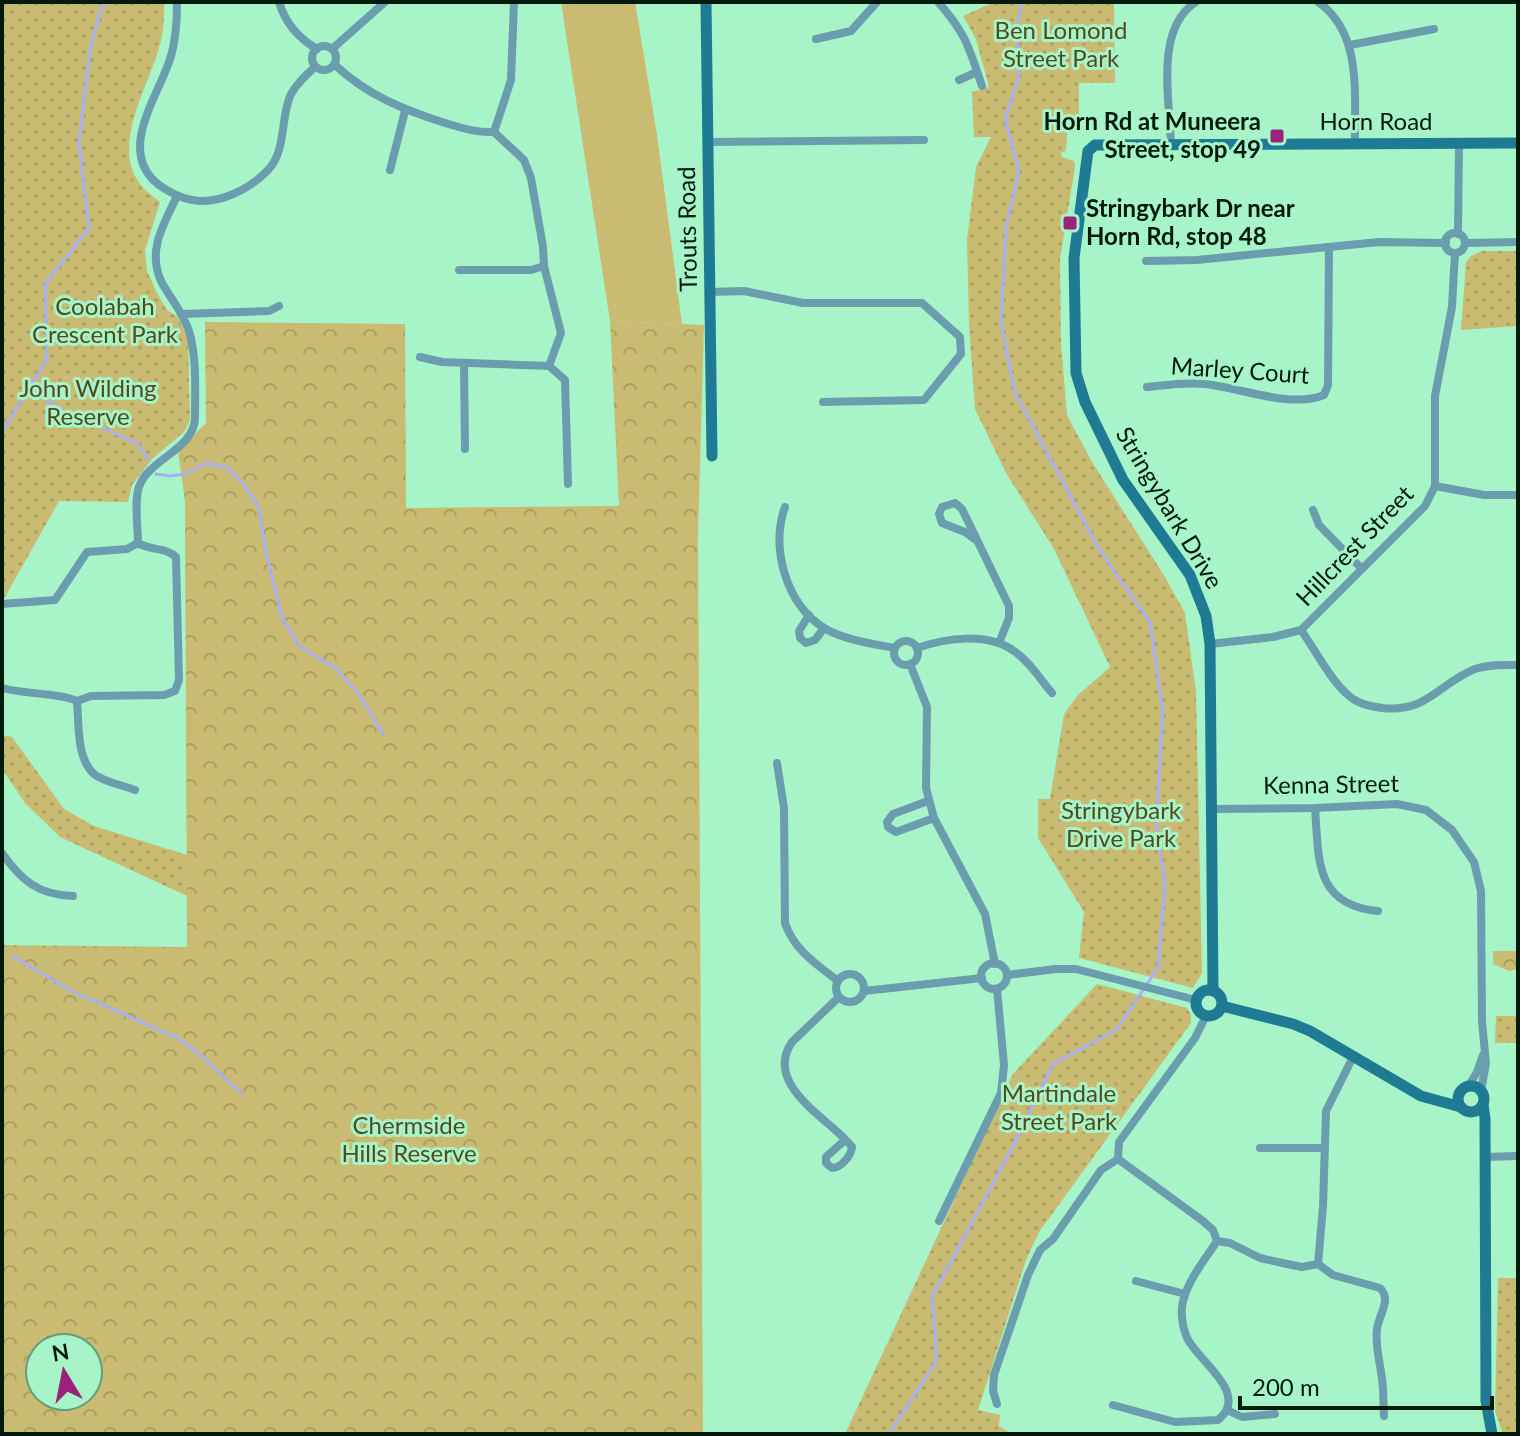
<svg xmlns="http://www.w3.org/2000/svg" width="1520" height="1436" viewBox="0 0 1520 1436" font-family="Lato,sans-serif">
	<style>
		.grass { fill: #c9bb71 }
		.forest { fill: url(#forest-crowns); fill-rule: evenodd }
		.park { fill: url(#park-dots) }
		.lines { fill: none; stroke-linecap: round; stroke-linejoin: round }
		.stream { stroke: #a7aff8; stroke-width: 3 }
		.street { stroke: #6a9dad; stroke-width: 8 }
		.secondary { stroke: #1f7b93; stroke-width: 11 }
		.poi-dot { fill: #99227d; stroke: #a7f4c9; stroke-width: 3 }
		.labels { text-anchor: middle; stroke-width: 6; stroke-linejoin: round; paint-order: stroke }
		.park-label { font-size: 24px; fill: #534b1e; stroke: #a7f4c9 }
		.poi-label { font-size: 24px; font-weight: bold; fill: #001a0b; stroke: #a7f4c9; text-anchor: end }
		.street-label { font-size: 24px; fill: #001a0b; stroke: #a7f4c9 }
	</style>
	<defs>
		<pattern id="forest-crowns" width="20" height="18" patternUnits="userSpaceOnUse" patternTransform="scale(2)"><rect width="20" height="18" fill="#c9bb71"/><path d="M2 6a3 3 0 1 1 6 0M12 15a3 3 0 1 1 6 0" fill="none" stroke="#aba060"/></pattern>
		<pattern id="park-dots" width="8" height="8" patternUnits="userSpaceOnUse" patternTransform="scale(2)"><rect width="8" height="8" fill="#c9bb71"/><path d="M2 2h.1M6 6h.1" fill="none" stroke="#aba060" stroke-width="1.8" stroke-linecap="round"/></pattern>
	</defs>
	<rect width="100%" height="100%" fill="#a7f4c9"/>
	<polygon class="grass" points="561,2 635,2 657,135 682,324 610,321"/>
	<g class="forest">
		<path d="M610,321l94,4 -6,212 5,897h-701v-489l185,2 -2,-446 -7,-50 28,-28 -1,-101 200,2 1,184 213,-2zM40,1348h48v48h-48z"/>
		<polygon points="1493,951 1518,951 1518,969 1509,971 1493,964"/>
	</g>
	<g class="park">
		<path d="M2,2h162c0,17 0,32 -6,49 -11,37 -45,94 -20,130 6,10 14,14 22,21l-15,48 2,21 10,22 10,17 11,7 10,22 2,81 -6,12 -31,26 -21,27 -4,17 -69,-1 -54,96 -3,1z"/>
		<polygon points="994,2 1114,2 1115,83 1079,83 1079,132 1067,132 1066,151 1061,152 1062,157 1074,161 1075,167 1060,259 1061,343 1067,415 1092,462 1165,577 1185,613 1196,692 1202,973 1193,988 1079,958 1084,912 1038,838 1038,799 1050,799 1064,714 1078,695 1110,667 1054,549 1006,473 975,409 969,325 967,240 976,167 991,137 974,137 972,92 989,87 976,39 963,16"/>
		<polygon points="1482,251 1518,251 1518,326 1461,330 1466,262 1471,256"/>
		<polygon points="2,735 12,737 64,809 94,826 187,855 187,896 60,837 25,803 2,769"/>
		<polygon points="1097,984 1187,1008 1191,1015 1191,1023 1039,1232 1026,1260 978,1410 1000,1415 999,1426 1012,1434 845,1434 1013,1074"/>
		<polygon points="1496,1016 1518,1016 1518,1043 1495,1043"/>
		<polygon points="1498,1278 1518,1278 1518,1434 1503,1434 1495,1411"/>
	</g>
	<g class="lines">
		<g class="stream">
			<polyline points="31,385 46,400 66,412 137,443 149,460"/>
			<polyline points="2,432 47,359 45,284 89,228 79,143 90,50 103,2"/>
			<polyline points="156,474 170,476 185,474 207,463 228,468 245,486 259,508 265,549 282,617 299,646 334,667 359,694 383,734"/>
			<polyline points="12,956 72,991 177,1038 198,1053 242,1094"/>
			<polyline points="889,1434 937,1360 932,1297 1013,1146 1053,1064 1116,1030 1158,968 1165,883 1156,822 1163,711 1150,622 1099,549 1015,393 1001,323 1006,228 1019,170 1005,119 1019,76 1017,28 1022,2"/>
		</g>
		<g class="street">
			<path d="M177,2c0,20 -1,41 -8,60 -13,38 -52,90 -10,123 10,7 21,13 33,15 27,5 58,-11 76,-30 19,-20 12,-53 23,-76 6,-11 15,-19 24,-27"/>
			<path d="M279,2c6,20 19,36 38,47"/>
			<path d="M938,2c28,31 31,46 44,84"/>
			<path d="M1318,2c45,31 36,94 37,142"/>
			<polyline points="816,39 851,31 877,2"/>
			<polyline points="1350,45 1434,29"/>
			<circle cx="324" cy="58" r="12"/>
			<polyline points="332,49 385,2"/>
			<path d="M335,65c32,30 69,45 110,58 17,5 32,10 49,9l30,28 7,18 12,69 1,19 17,67 -12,33 16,14 3,104"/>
			<polyline points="959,80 977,72"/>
			<polyline points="494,132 511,80 514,2"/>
			<polyline points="708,142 924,140"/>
			<path d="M1171,145c-1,-44 -17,-116 25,-143"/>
			<polyline points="390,170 405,111"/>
			<circle cx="1455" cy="243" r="10"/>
			<polyline points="1458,234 1459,144"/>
			<polyline points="1465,243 1518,242"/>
			<polyline points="1146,261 1197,260 1379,242 1446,243"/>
			<polyline points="459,270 531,270 544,266"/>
			<polyline points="711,292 744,291 803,303 922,303 960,337 961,354 924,400 823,402"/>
			<polyline points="182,314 269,311 279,306"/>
			<polyline points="420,357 442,362 549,366"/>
			<polyline points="464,363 465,449"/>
			<path d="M1147,387c19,-2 38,-5 57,-3 35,3 86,25 120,11l4,-10 1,-138"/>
			<polyline points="1435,486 1484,495 1518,495"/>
			<path d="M785,507c-15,40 1,97 39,121 20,12 49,16 71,20"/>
			<polyline points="1313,510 1319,525 1362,569"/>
			<polyline points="976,540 965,532 942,523 939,514 942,507 955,503 962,509 1009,606 1009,618 999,643"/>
			<path d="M138,543c0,-15 -4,-43 1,-56 10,-29 56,-37 56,-70 0,-27 2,-59 -6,-86 -6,-18 -18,-32 -27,-48 -16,-32 2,-59 15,-87"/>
			<path d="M2,604l53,-4 32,-48 40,-3 11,-6c13,8 28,4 38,14l3,123 -4,11 -11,4 -73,1 -14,5c-21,-9 -50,-6 -75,-13"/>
			<polyline points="809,615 799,631 800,638 806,643 815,640 824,628"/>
			<path d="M1301,630c15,21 28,48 47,65 10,9 21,11 34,13 46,5 57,-25 93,-39 14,-5 29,-4 43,-4"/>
			<circle cx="906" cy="653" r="12"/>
			<polyline points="1210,644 1273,637 1301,630 1425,506 1435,486 1435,396 1452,307 1455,253"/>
			<path d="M917,648c29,-10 70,-16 97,3 15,10 26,28 38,42"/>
			<polyline points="910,664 927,707 926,788 934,818 985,914 995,964"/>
			<path d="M77,701c2,21 -1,57 17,73 9,8 29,11 41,16"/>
			<path d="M777,763l7,45 1,115c9,27 31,41 53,58"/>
			<polyline points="928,801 893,814 887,822 888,827 896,832 934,818"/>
			<path d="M1315,808c4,51 -1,97 63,103"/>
			<polyline points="1212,809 1315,808 1397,804 1426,810 1452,830 1474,862 1481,891 1482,1022 1486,1063 1481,1091"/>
			<path d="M2,853c19,27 36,42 71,43"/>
			<circle cx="994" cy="976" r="13"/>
			<circle cx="850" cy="988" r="14"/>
			<polyline points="1007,975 1056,969 1076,969 1196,1000"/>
			<polyline points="864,991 982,978"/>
			<path d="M839,997l-47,45c-30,44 40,78 60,105 -1,9 -11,21 -20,21l-6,-5v-6l18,-16"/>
			<polyline points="1468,1087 1477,1072 1483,1055"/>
			<polyline points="1260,1148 1325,1148"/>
			<polyline points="1484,1157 1518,1156"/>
			<polyline points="1118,1159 1203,1221 1213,1230 1217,1241 1230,1243 1260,1258 1282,1263 1302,1267 1318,1264"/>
			<polyline points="939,1221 1001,1093 1004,1065 997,989"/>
			<polyline points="1318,1264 1323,1206 1326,1111 1354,1055"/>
			<path d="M1318,1264l15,11 47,13c12,12 -1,26 -3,41 -2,17 3,33 5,50 2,12 1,25 2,37"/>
			<polyline points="1136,1281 1185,1294"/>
			<polyline points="997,1404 993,1391 994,1375 1028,1275 1040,1250 1053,1239 1101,1170 1118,1159 1119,1142 1195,1038 1206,1016"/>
			<path d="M1113,1405l62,17 43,-2c33,-26 -20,-59 -31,-82 -4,-10 -6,-21 -5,-31 3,-24 23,-47 35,-66"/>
			<polyline points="1227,1410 1242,1417 1275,1414"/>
		</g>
		<g class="secondary">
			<polyline points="706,2 712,456"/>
			<circle cx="1209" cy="1003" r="13"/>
			<polyline points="1213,991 1210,644 1206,616 1190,575 1123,480 1085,402 1076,373 1074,258 1088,151 1095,145 1518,143"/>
			<polyline points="1222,1006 1293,1024 1310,1031 1421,1096 1461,1107"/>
			<circle cx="1471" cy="1099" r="13"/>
			<polyline points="1483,1105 1485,1118 1486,1401 1492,1434"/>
		</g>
	</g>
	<g class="poi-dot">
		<rect x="1269" y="128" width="16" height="16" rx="4"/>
		<rect x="1062" y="215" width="16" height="16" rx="4"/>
	</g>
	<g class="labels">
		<g class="park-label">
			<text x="1061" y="39">Ben Lomond<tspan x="1061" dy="28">Street Park</tspan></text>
			<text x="105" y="315">Coolabah<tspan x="105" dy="28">Crescent Park</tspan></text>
			<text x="88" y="397">John Wilding<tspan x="88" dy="28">Reserve</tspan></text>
			<text x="1121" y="819">Stringybark<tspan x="1121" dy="28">Drive Park</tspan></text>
			<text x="1059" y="1102">Martindale<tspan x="1059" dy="28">Street Park</tspan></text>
			<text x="409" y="1134">Chermside<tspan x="409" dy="28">Hills Reserve</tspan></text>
		</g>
		<g class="poi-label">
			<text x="1261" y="130">Horn Rd at Muneera<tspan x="1261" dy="28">Street, stop 49</tspan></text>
			<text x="1086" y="217" text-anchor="start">Stringybark Dr near<tspan x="1086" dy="28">Horn Rd, stop 48</tspan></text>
		</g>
		<g class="street-label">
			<text x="1376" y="130">Horn Road</text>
			<text transform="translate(688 229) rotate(-91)" y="8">Trouts Road</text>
			<text transform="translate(1240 371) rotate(4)" y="8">Marley Court</text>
			<text transform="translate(1169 508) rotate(59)" y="8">Stringybark Drive</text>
			<text transform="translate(1355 546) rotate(-46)" y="8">Hillcrest Street</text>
			<text transform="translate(1331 785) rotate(-1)" y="8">Kenna Street</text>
		</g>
	</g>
	<rect width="1520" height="1436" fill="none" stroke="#001a0b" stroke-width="8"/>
	<g transform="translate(64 1372) rotate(350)"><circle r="38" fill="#a7f4c9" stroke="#649d7d" stroke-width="2"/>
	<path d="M0-6L14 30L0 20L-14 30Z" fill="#99227d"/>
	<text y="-12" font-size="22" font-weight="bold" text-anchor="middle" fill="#001a0b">N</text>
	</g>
	<path d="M1240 1396v12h252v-12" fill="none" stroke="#001a0b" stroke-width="4"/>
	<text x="1252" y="1396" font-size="24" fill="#001a0b" stroke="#a7f4c9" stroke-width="6" paint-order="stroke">200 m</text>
</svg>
